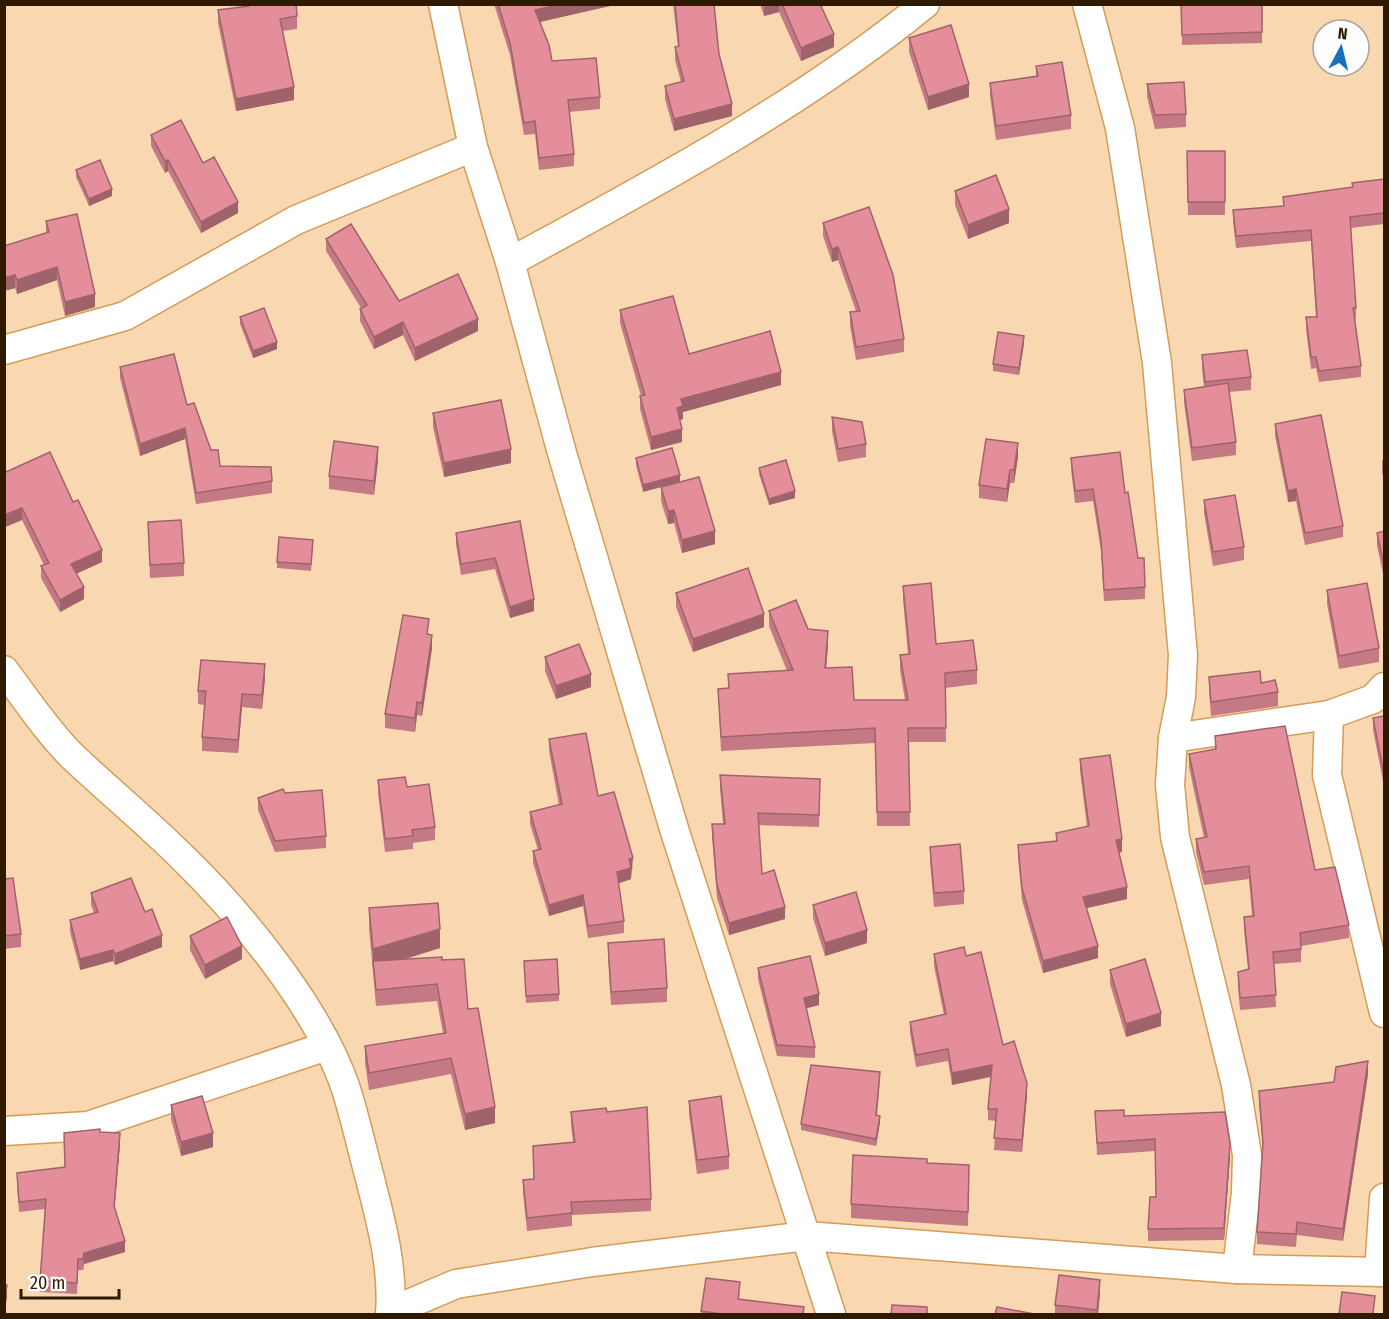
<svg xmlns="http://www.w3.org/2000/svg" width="1389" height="1319" viewBox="0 0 1389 1319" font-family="'Fira Sans Condensed',sans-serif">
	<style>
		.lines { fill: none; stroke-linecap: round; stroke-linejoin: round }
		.street-casing { stroke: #d39c5a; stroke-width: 31 }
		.street { stroke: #fff; stroke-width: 28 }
		.wall { fill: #c47a85 }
		.shaded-wall { fill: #a0636c }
		.building { fill: #e48e9b; stroke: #a0636c; stroke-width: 1.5 }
	</style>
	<rect width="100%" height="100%" fill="#f9d7b0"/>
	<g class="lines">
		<g class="street-casing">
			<g id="street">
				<polyline points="443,4 473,147 510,262 562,453 675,832 831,1314"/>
				<polyline points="1087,4 1120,128 1157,363 1183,655 1181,697 1173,738 1170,785 1175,837 1236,1085 1247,1155 1246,1193 1237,1269"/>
				<path d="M510,262c143,-78 289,-155 415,-258"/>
				<polyline points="4,350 125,316 296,220 473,147"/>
				<path d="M4,670c22,29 42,60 68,86 36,34 75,66 110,101 60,58 137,152 164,232 8,25 14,52 21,78 12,47 27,98 23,147"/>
				<polyline points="1329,715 1327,775 1384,1013"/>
				<polyline points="1173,738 1329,715 1373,699 1384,687"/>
				<polyline points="4,1131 88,1126 327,1046"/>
				<polyline points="1379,1272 1384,1198"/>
				<polyline points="390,1312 456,1284 592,1262 807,1236 1237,1269 1384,1272"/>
			</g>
		</g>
		<use href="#street" class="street"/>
	</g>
	<g class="wall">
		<polygon points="248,4 296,4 297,16 297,29 282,31 294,100 236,111 218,23 218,10 248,6"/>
		<polygon points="494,4 615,4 540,22 552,61 600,97 600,109 569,112 574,154 574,166 539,170 535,134 524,135 510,55"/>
		<polygon points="673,4 714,4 719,54 732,116 674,131 665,99 665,86 681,82 675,60 675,47 678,46"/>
		<polygon points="760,4 820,4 834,47 801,61 779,12 764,16"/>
		<polygon points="1181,4 1262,4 1262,43 1182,45"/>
		<polygon points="909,38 969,97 928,110 909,52"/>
		<polygon points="1036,66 1071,115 1071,129 996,140 990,96 990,83 1036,76"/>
		<polygon points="1147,84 1186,114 1186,127 1155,129 1147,97"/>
		<polygon points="151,135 203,163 238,213 201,233 168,171 165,173 151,146"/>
		<polygon points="1187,151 1225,151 1225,215 1188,215"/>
		<polygon points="76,170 112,196 89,206 76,177"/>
		<polygon points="1384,179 1384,224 1351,228 1356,308 1356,319 1355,319 1361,366 1361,377 1319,382 1316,368 1311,369 1306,329 1306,317 1316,317 1311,241 1236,248 1233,221 1233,210 1283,206 1283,197 1352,188 1352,183"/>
		<polygon points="955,191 1009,223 968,239 955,205"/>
		<polygon points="46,221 95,307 65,316 57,280 17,294 15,288 4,291 4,246 46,233"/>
		<polygon points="823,223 904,339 904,352 856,360 850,326 850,312 856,311 838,260 832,262 823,236"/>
		<polygon points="326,239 399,301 478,331 415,361 403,335 374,349 360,321 360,309 361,308 326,251"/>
		<polygon points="620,310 689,354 781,385 683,412 683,419 680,420 682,442 651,450 640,409 640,396 641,396 620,323"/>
		<polygon points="240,317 277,349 253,358 240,324"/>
		<polygon points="1024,343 1019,375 993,371 993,364"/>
		<polygon points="1202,355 1251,377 1251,390 1229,392 1236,442 1236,455 1192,461 1184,403 1184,390 1204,387 1202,369"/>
		<polygon points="120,367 187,405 220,466 272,481 272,493 196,504 185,439 140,456 120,378"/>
		<polygon points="433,413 511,463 444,477 433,427"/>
		<polygon points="832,417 866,444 866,457 838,462 832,431"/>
		<polygon points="1275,424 1343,526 1343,537 1305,545 1296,501 1288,502 1275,436"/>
		<polygon points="672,448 643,492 636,465 636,458"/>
		<polygon points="1018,457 1014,483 1010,483 1007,502 979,498 979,485"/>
		<polygon points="1071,458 1125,493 1138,558 1145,587 1145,599 1104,601 1101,551 1093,501 1075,503 1071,469"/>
		<polygon points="1384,459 1384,479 1382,473 1382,460"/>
		<polygon points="378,460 374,495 329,489 329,476"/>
		<polygon points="4,467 6,472 73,502 102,562 76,574 84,599 60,612 41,578 41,566 44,565 22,520 5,527"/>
		<polygon points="759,468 795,498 769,505 759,474"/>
		<polygon points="661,487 715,544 682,553 674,523 668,524 661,501"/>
		<polygon points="1204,500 1244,547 1244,560 1213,566 1204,513"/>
		<polygon points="520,521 534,611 510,618 495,569 461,575 456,544 456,533"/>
		<polygon points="148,522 184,563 184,576 150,578"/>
		<polygon points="1384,531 1384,578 1377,546 1377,533"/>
		<polygon points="313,546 311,571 277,568 277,562"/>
		<polygon points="903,586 936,644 977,670 977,684 945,688 946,742 909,742 910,826 877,826 875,743 721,751 718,689 728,688 728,674 787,671 769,626 769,611 808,629 828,645 826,668 854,700 905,700 900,670 900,655 908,654 903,600"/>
		<polygon points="1327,590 1379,648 1379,662 1339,669 1327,604"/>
		<polygon points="676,593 764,627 693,652 676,607"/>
		<polygon points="429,634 432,648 422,716 417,715 415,732 385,728 385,714"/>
		<polygon points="545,657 591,687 556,699 545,671"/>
		<polygon points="1209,677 1261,683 1278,692 1278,706 1211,716 1209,691"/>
		<polygon points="265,678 262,709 242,707 238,753 202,751 202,737 204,705 198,704 198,691"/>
		<polygon points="1384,716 1384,786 1373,730 1373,718"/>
		<polygon points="1215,736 1315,870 1349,925 1349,938 1301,946 1301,962 1274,964 1276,1007 1240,1010 1238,985 1238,972 1248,969 1244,930 1244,917 1252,916 1249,879 1204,885 1196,852 1196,839 1204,838 1189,767 1189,754 1215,749"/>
		<polygon points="549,739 598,796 633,869 631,869 631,879 618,883 624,921 624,933 588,938 583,906 549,916 533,863 533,851 538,850 530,824 530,812 559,805 549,751"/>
		<polygon points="1080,759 1122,852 1119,852 1127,899 1086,908 1098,958 1043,973 1022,900 1018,858 1018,845 1056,842 1056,833 1087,827 1080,771"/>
		<polygon points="720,775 820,791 819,827 758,825 762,874 785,919 729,935 717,898 712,837 712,824 723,824 720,788"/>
		<polygon points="378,780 407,787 435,827 435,840 413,843 413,849 385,852 378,793"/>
		<polygon points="258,798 326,836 326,848 275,852 258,810"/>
		<polygon points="930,847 964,891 964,904 934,907 930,861"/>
		<polygon points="4,879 21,934 21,947 4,949"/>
		<polygon points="91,893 145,912 162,947 115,965 113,961 80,970 70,932 70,920 94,913 91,905"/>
		<polygon points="813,905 867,943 825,956 813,918"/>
		<polygon points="369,908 440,948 406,959 442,960 468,1009 495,1123 465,1130 451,1074 369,1090 365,1063 365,1046 443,1033 437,1001 376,1006 369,928"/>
		<polygon points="190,936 242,959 205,979 190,950"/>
		<polygon points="608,943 667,988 667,1002 611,1005 608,956"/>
		<polygon points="934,954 966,956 1003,1045 1027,1095 1022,1152 994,1150 996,1121 988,1120 988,1109 991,1077 952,1085 948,1061 916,1067 910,1033 910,1022 944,1015 934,966"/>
		<polygon points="524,961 559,994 559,1001 526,1003"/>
		<polygon points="758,968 819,1005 806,1008 815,1047 815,1058 777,1056 758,979"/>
		<polygon points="1110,970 1161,1026 1126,1037 1110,984"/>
		<polygon points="1368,1074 1343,1241 1297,1235 1296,1247 1257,1244 1257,1232 1263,1150 1259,1104 1259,1091 1334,1082"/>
		<polygon points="880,1079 877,1115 880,1122 876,1146 801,1130 801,1124"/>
		<polygon points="689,1101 729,1156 729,1169 697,1174 689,1114"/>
		<polygon points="171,1105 213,1147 181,1156 171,1119"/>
		<polygon points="1095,1111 1124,1116 1230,1156 1224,1240 1148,1241 1148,1229 1156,1197 1155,1151 1097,1155"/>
		<polygon points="571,1112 607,1112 651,1199 651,1211 572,1215 572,1226 527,1231 523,1193 523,1180 534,1179 533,1146 573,1142 571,1125"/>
		<polygon points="100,1132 120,1144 114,1208 125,1252 84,1264 83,1270 78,1270 77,1294 40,1292 45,1209 19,1212 17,1184 17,1173 65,1167"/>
		<polygon points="927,1163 969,1165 968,1226 851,1218 851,1204"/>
		<polygon points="740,1293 739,1300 804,1314 701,1314 701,1311"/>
		<polygon points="1100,1293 1098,1314 1055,1314 1055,1305"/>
	</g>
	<g class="shaded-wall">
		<polygon points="561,4 615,4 615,5 535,23 535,10"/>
		<polygon points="764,4 779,4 779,12 764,16"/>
		<polygon points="834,34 834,47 801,61 801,48"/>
		<polygon points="969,84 969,97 928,110 928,97"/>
		<polygon points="294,87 294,100 236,111 236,99"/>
		<polygon points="732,104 732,116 674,131 674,119"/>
		<polygon points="168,160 168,171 165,173 165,161"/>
		<polygon points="112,189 112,196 89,206 89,199"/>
		<polygon points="238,202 238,213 201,233 201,222"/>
		<polygon points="1009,209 1009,223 968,239 968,225"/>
		<polygon points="838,247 838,260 832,262 832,249"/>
		<polygon points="57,267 57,280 17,294 17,280"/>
		<polygon points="15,275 15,288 4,291 4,278"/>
		<polygon points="95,294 95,307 65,316 65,302"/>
		<polygon points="478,319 478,331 415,361 415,348"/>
		<polygon points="403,322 403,335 374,349 374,337"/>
		<polygon points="1024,336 1024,343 1019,375 1019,368"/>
		<polygon points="277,342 277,349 253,358 253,351"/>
		<polygon points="781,372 781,385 683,412 683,419 677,421 677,408 681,399"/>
		<polygon points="185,428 185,439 140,456 140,444"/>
		<polygon points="682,429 682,442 651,450 651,437"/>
		<polygon points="1018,443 1018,457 1014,483 1014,470"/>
		<polygon points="378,447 378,460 374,495 374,481"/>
		<polygon points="511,449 511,463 444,477 444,463"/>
		<polygon points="1010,470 1010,483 1007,502 1007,489"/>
		<polygon points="680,475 680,482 643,492 643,485"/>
		<polygon points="1296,489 1296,501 1288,502 1288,491"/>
		<polygon points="795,491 795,498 769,505 769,499"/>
		<polygon points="22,508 22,520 5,527 5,516"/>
		<polygon points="674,510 674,523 668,524 668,511"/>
		<polygon points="715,531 715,544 682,553 682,540"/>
		<polygon points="102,550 102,562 71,576 71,564"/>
		<polygon points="84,587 84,599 60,612 60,600"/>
		<polygon points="534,599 534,611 510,618 510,607"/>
		<polygon points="764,614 764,627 693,652 693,639"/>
		<polygon points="828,631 828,645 825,683 825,668"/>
		<polygon points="432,635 432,648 422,716 422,703"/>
		<polygon points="265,664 265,678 262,709 262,695"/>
		<polygon points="591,674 591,687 556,699 556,686"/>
		<polygon points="242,694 242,707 238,753 238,740"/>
		<polygon points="417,702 417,715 415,732 415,718"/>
		<polygon points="1122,839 1122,852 1116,853 1116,840"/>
		<polygon points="633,858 631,879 617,884 617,872 629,859"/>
		<polygon points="1127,887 1127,899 1083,909 1083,897"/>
		<polygon points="583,895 583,906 549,916 549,905"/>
		<polygon points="785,907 785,919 729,935 729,923"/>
		<polygon points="440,929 440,948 374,968 373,961 373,968 373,949"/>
		<polygon points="867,930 867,943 825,956 825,943"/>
		<polygon points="162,935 162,947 115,965 115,954"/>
		<polygon points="242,946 242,959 205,979 205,965"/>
		<polygon points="1098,946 1098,958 1043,973 1043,961"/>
		<polygon points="113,950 113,961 80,970 80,959"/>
		<polygon points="819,994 819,1005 804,1009 804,998"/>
		<polygon points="1161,1013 1161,1026 1126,1037 1126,1024"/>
		<polygon points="1368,1061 1368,1074 1343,1241 1343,1229"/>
		<polygon points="992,1065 992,1076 952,1085 952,1073"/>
		<polygon points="1027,1083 1027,1095 1022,1152 1022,1140"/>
		<polygon points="495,1107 495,1123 465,1130 465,1114"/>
		<polygon points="880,1116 880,1122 876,1146 876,1139"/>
		<polygon points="120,1133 120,1144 114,1216 114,1206"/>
		<polygon points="213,1133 213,1147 181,1156 181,1142"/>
		<polygon points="1230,1144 1230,1156 1224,1240 1224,1228"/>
		<polygon points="125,1241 125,1252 84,1264 83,1270 84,1253"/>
		<polygon points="1100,1280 1100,1293 1098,1314 1097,1314"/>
		<polygon points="7,1285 7,1298 4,1314 4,1304"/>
	</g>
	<g class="building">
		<polygon points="249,4 296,4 297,16 280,19 294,87 236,99 218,10 249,6"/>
		<polygon points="498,4 561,4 535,10 549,45 552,61 596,58 600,97 568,100 574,154 539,158 535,121 524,123 510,43"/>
		<polygon points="675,4 714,4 719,54 732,104 674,119 665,86 684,81 675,47 679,46"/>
		<polygon points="782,4 820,4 834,34 801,48"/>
		<polygon points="1181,4 1262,4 1262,32 1182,35"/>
		<polygon points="951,25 969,84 928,97 909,38"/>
		<polygon points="1062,62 1071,115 996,126 990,83 1038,76 1036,66"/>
		<polygon points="1184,82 1186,114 1155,115 1147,84"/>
		<polygon points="181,120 203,163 214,157 238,202 201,222 168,160 165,161 151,135"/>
		<polygon points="1187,151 1225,151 1225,202 1188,202"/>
		<polygon points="100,160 112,189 89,199 76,170"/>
		<polygon points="996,175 1009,209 968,225 955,191"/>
		<polygon points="1384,179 1384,213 1350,217 1356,308 1353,308 1361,366 1319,371 1316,357 1311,357 1306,317 1317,317 1311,230 1236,236 1233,210 1284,206 1283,197 1353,187 1352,183"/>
		<polygon points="869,207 893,275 904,339 856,347 850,312 860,311 838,247 832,249 823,223"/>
		<polygon points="77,214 95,294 65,302 57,267 17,280 15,275 4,278 4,246 49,232 46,221"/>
		<polygon points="351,224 399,301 458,274 478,319 415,348 403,322 374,337 360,309 367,305 326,239"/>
		<polygon points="673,296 689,354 770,331 781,372 681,399 683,406 677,408 682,429 651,437 640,396 645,395 620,310"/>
		<polygon points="264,308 277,342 253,351 240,317"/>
		<polygon points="998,332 1024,336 1019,368 993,364"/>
		<polygon points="1247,350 1251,377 1205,382 1202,355"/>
		<polygon points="174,354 187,405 194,403 211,450 218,450 220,466 271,467 272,481 196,493 185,428 140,444 120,367"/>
		<polygon points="1228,383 1236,442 1192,448 1184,390"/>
		<polygon points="501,400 511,449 444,463 433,413"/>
		<polygon points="1321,415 1343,526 1305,533 1296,489 1288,491 1275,424"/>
		<polygon points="832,417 862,422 866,444 838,449"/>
		<polygon points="986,439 1018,443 1014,470 1010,470 1007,489 979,485"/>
		<polygon points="334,441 378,447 374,481 329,476"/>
		<polygon points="672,448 680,475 643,485 636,458"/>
		<polygon points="50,452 73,502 78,500 102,550 71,564 84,587 60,600 41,566 49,563 22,508 4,515 4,467 6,472"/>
		<polygon points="1120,452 1125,493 1128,492 1138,558 1144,558 1145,587 1104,590 1101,539 1093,489 1075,491 1071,458"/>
		<polygon points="786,460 795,491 769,499 759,468"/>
		<polygon points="699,477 715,531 682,540 674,510 668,511 661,487"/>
		<polygon points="1235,495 1244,547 1213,552 1204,500"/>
		<polygon points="181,520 184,563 150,565 148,522"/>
		<polygon points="520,521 534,599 510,607 495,558 461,564 456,533"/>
		<polygon points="1384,531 1384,565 1377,533"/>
		<polygon points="279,537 313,540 311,564 277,562"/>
		<polygon points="748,568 764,614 693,639 676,593"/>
		<polygon points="931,583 936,644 973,640 977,670 945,673 946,728 908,728 910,812 877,812 875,728 721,737 718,689 729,688 728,674 793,670 769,611 796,600 808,629 828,631 825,668 852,667 854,700 908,700 900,655 910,654 903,586"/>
		<polygon points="1367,583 1379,648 1339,656 1327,590"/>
		<polygon points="403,615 429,619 427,634 432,635 422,703 417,702 415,718 385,714"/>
		<polygon points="579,644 591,674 556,686 545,657"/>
		<polygon points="201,660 265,664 262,695 242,694 238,740 202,737 206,691 198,691"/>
		<polygon points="1260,671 1261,683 1275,680 1278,692 1211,702 1209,677"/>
		<polygon points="1384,716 1384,774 1373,718"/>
		<polygon points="1285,726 1315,870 1335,867 1349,925 1300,933 1301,949 1273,952 1276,995 1240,998 1238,972 1249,969 1244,917 1254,916 1249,866 1204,872 1196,839 1207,837 1189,754 1216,749 1215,736"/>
		<polygon points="586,733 598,796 614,792 633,858 629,859 631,868 617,872 624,921 588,926 583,895 549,905 533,851 541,849 530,812 562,804 549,739"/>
		<polygon points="1110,755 1122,839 1116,840 1127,887 1083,897 1098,946 1043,961 1022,888 1018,845 1057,841 1056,833 1089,826 1080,759"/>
		<polygon points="720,775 820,779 819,815 758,813 762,874 774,870 785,907 729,923 717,885 712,824 725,824"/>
		<polygon points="405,777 407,787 429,784 435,827 412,830 413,836 385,839 378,780"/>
		<polygon points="283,789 285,793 322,790 326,836 275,841 258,798"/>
		<polygon points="960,844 964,891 934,893 930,847"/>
		<polygon points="13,878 21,934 4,936 4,879"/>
		<polygon points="131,878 145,912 152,909 162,935 115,954 113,950 80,959 70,920 98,912 91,893"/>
		<polygon points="856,892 867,930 825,943 813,905"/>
		<polygon points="438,903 440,929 373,949 369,908"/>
		<polygon points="227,917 242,946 205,965 190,936"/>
		<polygon points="664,939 667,988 611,992 608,943"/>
		<polygon points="964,947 966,956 981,952 1003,1045 1014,1041 1027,1083 1022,1140 994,1138 997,1109 988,1109 992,1065 952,1073 948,1049 916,1055 910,1022 946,1014 934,954"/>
		<polygon points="810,956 819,994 804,998 815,1047 777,1045 758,968"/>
		<polygon points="442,957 442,960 464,959 468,1009 478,1008 495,1107 465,1114 451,1058 369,1073 365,1046 446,1033 437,984 376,990 373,961"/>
		<polygon points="557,959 559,994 526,996 524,961"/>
		<polygon points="1145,959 1161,1013 1126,1024 1110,970"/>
		<polygon points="1368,1061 1343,1229 1297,1222 1296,1234 1257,1232 1263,1143 1259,1091 1334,1082 1336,1067"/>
		<polygon points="811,1065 880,1072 876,1115 880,1116 876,1139 801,1124"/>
		<polygon points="202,1096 213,1133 181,1142 171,1105"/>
		<polygon points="721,1096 729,1156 697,1160 689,1101"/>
		<polygon points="647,1107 651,1199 571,1202 572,1213 527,1218 523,1180 534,1179 533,1146 575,1142 571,1112 606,1108 607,1112"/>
		<polygon points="1124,1110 1124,1116 1225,1112 1230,1144 1224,1228 1148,1229 1150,1197 1156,1197 1155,1139 1097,1143 1095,1111"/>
		<polygon points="100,1129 100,1132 120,1133 114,1206 125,1241 84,1253 83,1259 78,1259 77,1283 40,1281 46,1199 19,1202 17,1173 65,1167 64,1133"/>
		<polygon points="853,1155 927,1159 927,1163 969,1165 968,1212 851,1204"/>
		<polygon points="1059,1275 1100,1280 1097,1310 1055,1305"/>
		<polygon points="706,1278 740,1282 738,1299 804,1307 803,1314 722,1314 701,1311"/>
		<polygon points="4,1284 7,1285 4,1304"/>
		<polygon points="1342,1292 1375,1296 1373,1314 1339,1314"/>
		<polygon points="892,1305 927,1307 927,1314 891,1314"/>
		<polygon points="997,1307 1034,1314 995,1314"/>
	</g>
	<rect width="1389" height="1319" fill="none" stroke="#2f1a00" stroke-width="12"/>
	<g transform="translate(1341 48) rotate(7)"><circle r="28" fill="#fefefe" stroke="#aba398" stroke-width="1.5"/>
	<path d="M0-4.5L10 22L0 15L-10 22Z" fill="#1570bd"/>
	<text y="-9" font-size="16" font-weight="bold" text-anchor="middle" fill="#2f1a00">N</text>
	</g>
	<path d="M21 1289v9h98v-9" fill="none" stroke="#2f1a00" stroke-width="3"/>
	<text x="30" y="1289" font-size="18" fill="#2f1a00" stroke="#fefefe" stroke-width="4.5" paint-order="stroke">20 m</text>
</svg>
